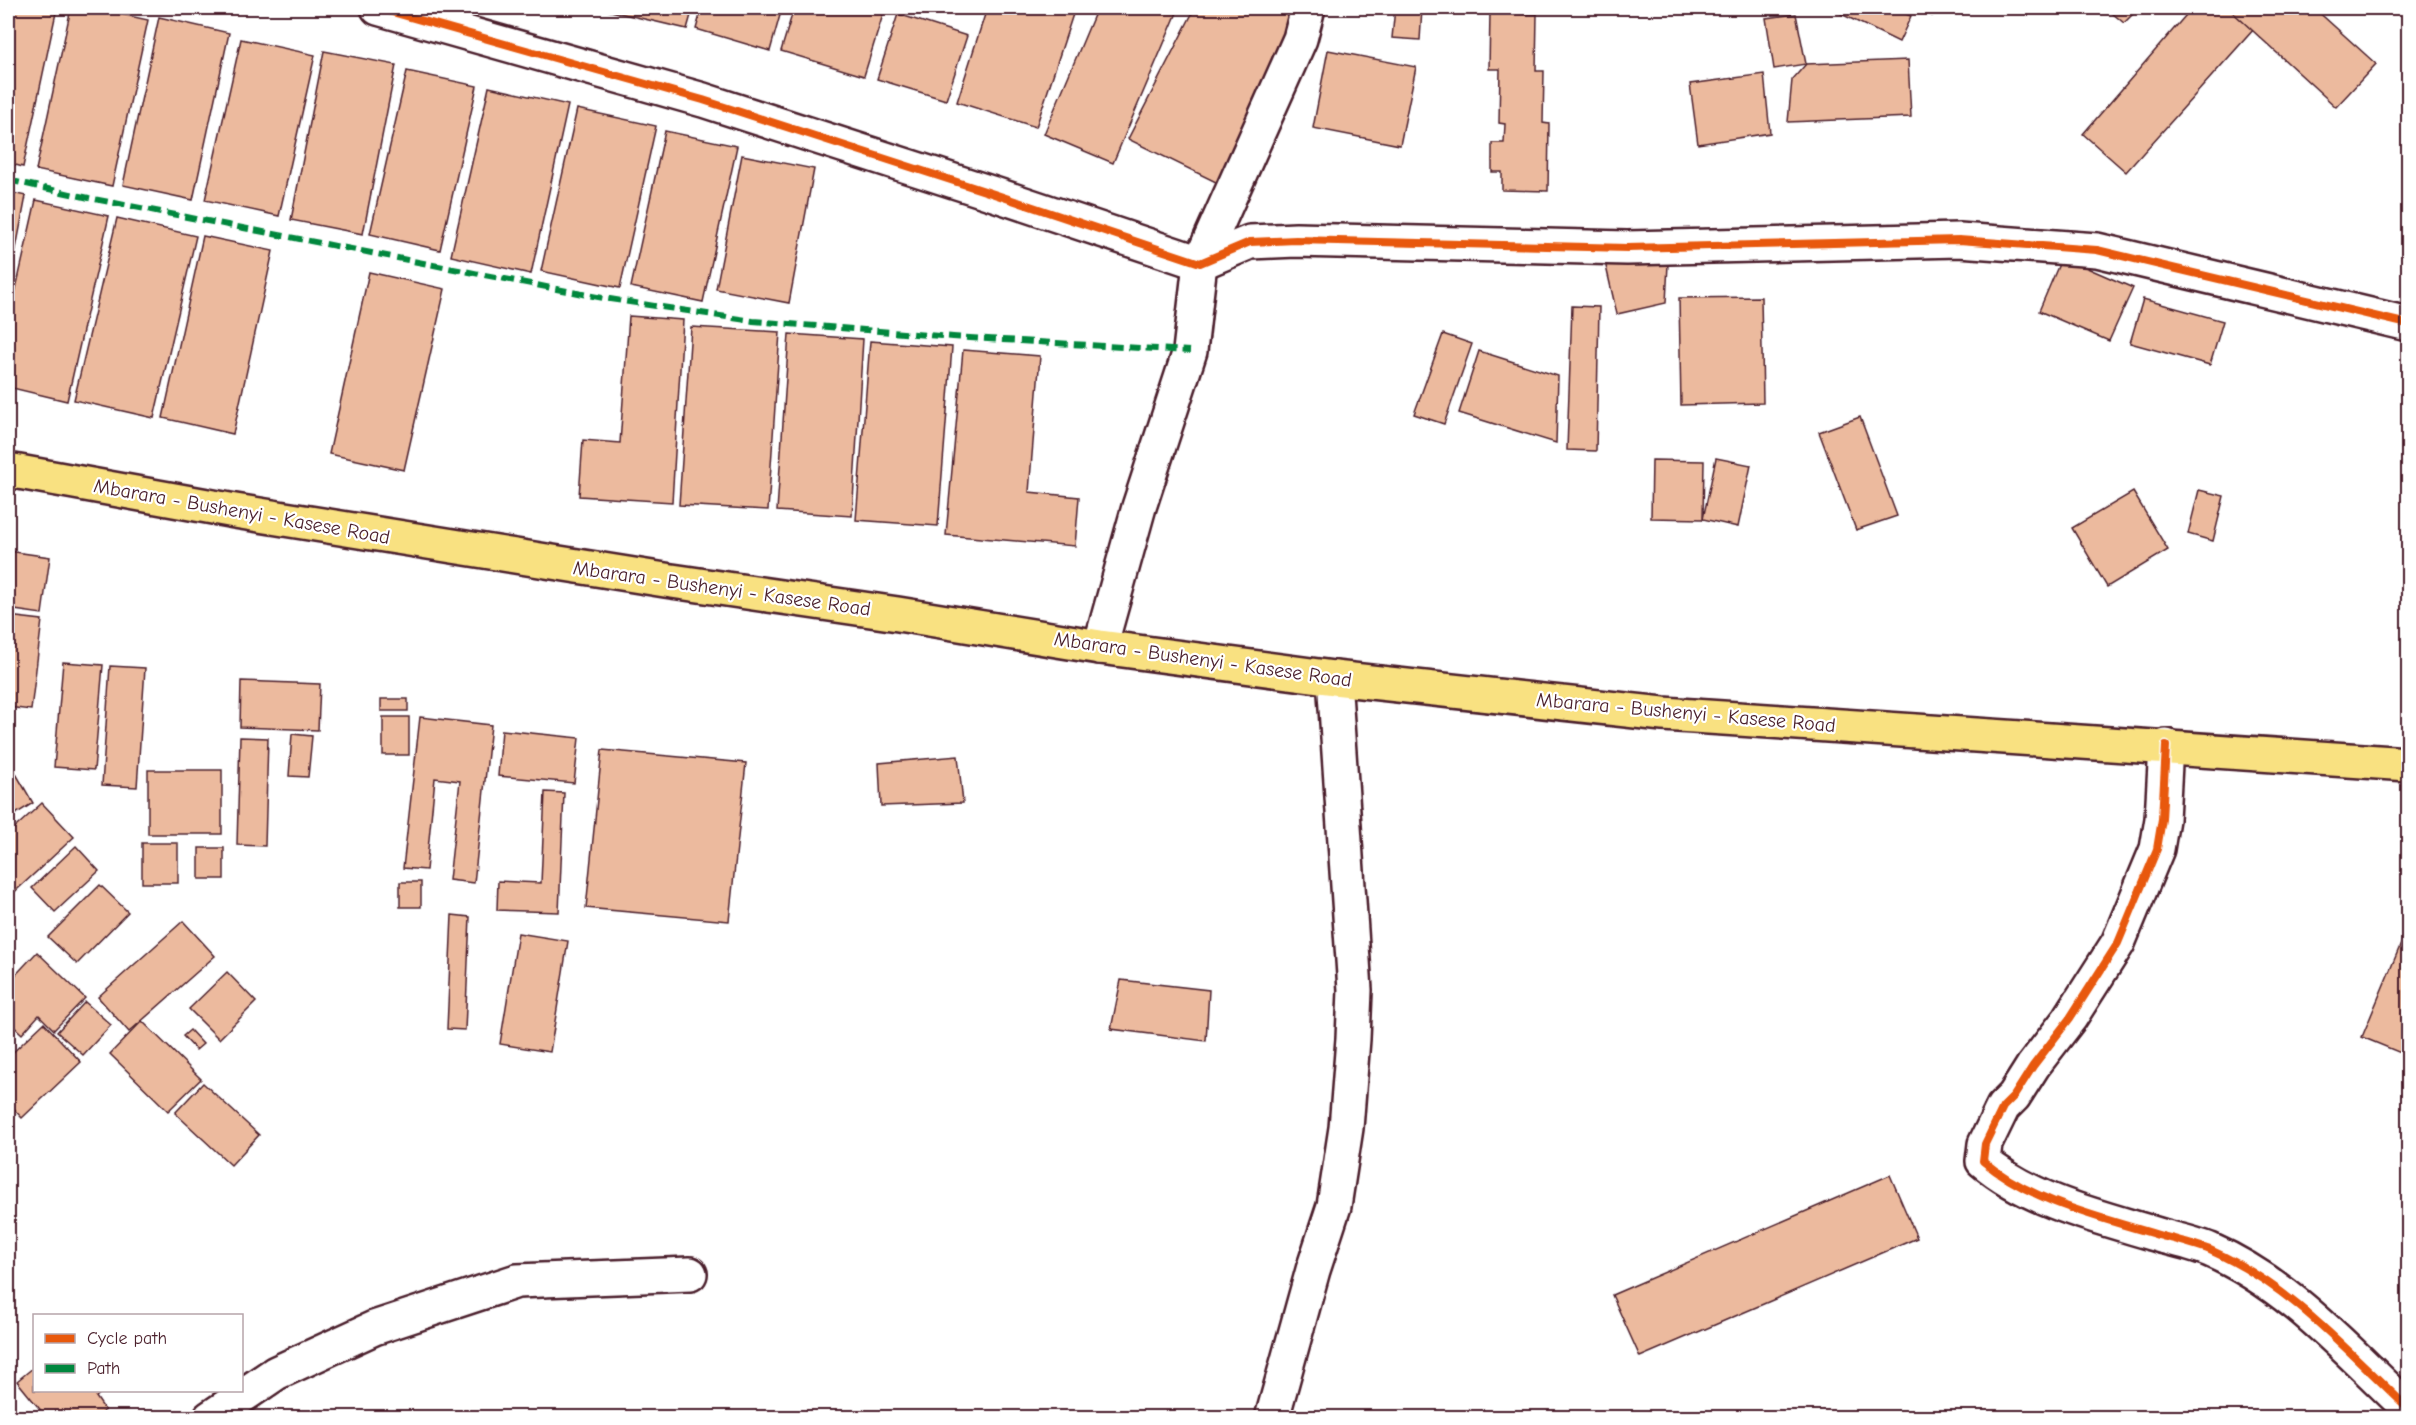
<svg xmlns="http://www.w3.org/2000/svg" width="2416" height="1425" viewBox="0 0 2416 1425" font-family="'Comic Neue',sans-serif">
	<style>
		.building { fill: #ecba9e; stroke: #4a1f2b; stroke-width: 1.5 }
		.lines { fill: none; stroke-linecap: round; stroke-linejoin: round }
		.street-casing { stroke: #4a1f2b; stroke-width: 38 }
		.primary-casing { stroke: #4a1f2b; stroke-width: 38 }
		.street { stroke: #fff; stroke-width: 33 }
		.primary { stroke: #f9e181; stroke-width: 33 }
		.quiet { stroke: #00873e; stroke-width: 6; stroke-dasharray: 12 6; stroke-linecap: butt }
		.cycleway-casing { stroke: #fff; stroke-width: 11 }
		.cycleway { stroke: #e8590c; stroke-width: 8 }
		.labels { text-anchor: middle; stroke-width: 4.5; stroke-linejoin: round; paint-order: stroke }
		.street-label { font-size: 20px; fill: #4a1f2b; stroke: #fff }
	</style>
	<rect width="100%" height="100%" fill="#fff"/>
	<filter id="ink" filterUnits="userSpaceOnUse"><feTurbulence type="fractalNoise" baseFrequency=".0167" numOctaves="2"/><feDisplacementMap in="SourceGraphic" scale="12" xChannelSelector="R" yChannelSelector="G"/><feConvolveMatrix kernelMatrix="1 2 1 2 8 2 1 2 1" color-interpolation-filters="sRGB"/></filter>
	<g filter="url(#ink)">
		<g class="building">
			<polygon points="8,8 57,8 23,167 8,163"/>
			<polygon points="71,8 93,8 148,20 112,186 36,170"/>
			<polygon points="598,8 693,8 687,29"/>
			<polygon points="702,8 782,8 770,51 696,29"/>
			<polygon points="794,8 885,8 864,76 781,51"/>
			<polygon points="987,8 1075,8 1036,127 957,102"/>
			<polygon points="1097,8 1179,8 1113,163 1044,134"/>
			<polygon points="1195,8 1274,8 1304,22 1222,185 1128,139"/>
			<polygon points="1395,8 1422,9 1420,40 1392,38"/>
			<polygon points="1829,8 1891,8 1911,16 1899,42"/>
			<polygon points="1919,8 1937,8 1932,16"/>
			<polygon points="2106,8 2139,8 2124,23"/>
			<polygon points="2192,8 2228,8 2254,29 2126,172 2083,134"/>
			<polygon points="2228,8 2314,8 2376,64 2336,107"/>
			<polygon points="1490,13 1537,14 1536,71 1544,71 1543,123 1549,124 1548,191 1502,190 1502,172 1492,172 1492,143 1504,143 1505,124 1499,123 1500,69 1489,69"/>
			<polygon points="898,14 967,36 946,100 877,79"/>
			<polygon points="1796,14 1806,64 1774,69 1766,18"/>
			<polygon points="159,17 229,33 193,200 123,185"/>
			<polygon points="241,39 315,55 279,216 205,200"/>
			<polygon points="1328,50 1416,67 1400,145 1313,128"/>
			<polygon points="324,51 396,65 363,234 291,220"/>
			<polygon points="1908,60 1911,117 1788,122 1792,80 1806,64"/>
			<polygon points="407,71 477,86 440,250 370,234"/>
			<polygon points="1764,74 1770,133 1698,144 1690,84"/>
			<polygon points="489,87 568,105 531,274 451,256"/>
			<polygon points="577,109 656,126 620,288 541,271"/>
			<polygon points="665,131 737,146 703,302 631,287"/>
			<polygon points="742,155 814,169 789,303 716,289"/>
			<polygon points="8,192 26,196 8,291"/>
			<polygon points="36,200 109,216 67,401 8,387 8,324"/>
			<polygon points="117,218 196,236 154,418 74,400"/>
			<polygon points="203,236 273,251 233,434 163,418"/>
			<polygon points="2062,257 2133,288 2109,341 2039,311"/>
			<polygon points="1605,262 1668,264 1666,303 1617,314"/>
			<polygon points="369,272 445,289 404,470 329,454"/>
			<polygon points="1761,297 1763,403 1681,405 1679,298"/>
			<polygon points="2143,299 2223,321 2210,365 2130,343"/>
			<polygon points="1572,306 1599,307 1596,451 1567,450"/>
			<polygon points="629,316 683,320 672,502 579,496 583,440 620,443"/>
			<polygon points="691,327 780,332 768,510 679,505"/>
			<polygon points="789,334 863,339 852,516 777,511"/>
			<polygon points="1443,334 1472,344 1444,424 1414,414"/>
			<polygon points="870,341 952,347 938,526 856,520"/>
			<polygon points="963,350 1040,356 1029,492 1079,497 1075,546 946,535"/>
			<polygon points="1479,351 1558,376 1556,443 1459,413"/>
			<polygon points="1860,417 1897,516 1856,530 1819,432"/>
			<polygon points="1716,458 1751,465 1738,527 1703,519"/>
			<polygon points="1652,460 1704,461 1703,519 1651,518"/>
			<polygon points="2199,490 2224,496 2213,541 2188,534"/>
			<polygon points="2133,492 2168,550 2107,587 2072,528"/>
			<polygon points="8,551 50,557 42,614 8,609"/>
			<polygon points="8,616 42,620 31,710 8,707"/>
			<polygon points="63,662 103,665 94,770 54,767"/>
			<polygon points="110,666 145,668 137,787 102,785"/>
			<polygon points="241,681 320,684 318,730 240,727"/>
			<rect x="381" y="699" width="27" height="12"/>
			<rect x="383" y="717" width="26" height="38"/>
			<polygon points="420,717 491,725 474,883 449,880 460,781 435,778 426,870 403,868"/>
			<polygon points="502,730 579,738 574,783 498,776"/>
			<polygon points="292,734 312,736 308,777 289,776"/>
			<polygon points="240,737 268,738 265,846 237,845"/>
			<polygon points="602,750 746,763 729,921 586,908"/>
			<polygon points="958,756 963,803 881,806 879,763"/>
			<polygon points="8,760 33,803 8,819"/>
			<rect x="148" y="770" width="74" height="64"/>
			<polygon points="545,792 564,793 559,912 497,910 498,881 541,883"/>
			<polygon points="42,803 74,837 8,898 8,834"/>
			<rect x="142" y="843" width="36" height="40"/>
			<polygon points="76,846 99,871 55,912 32,888"/>
			<rect x="199" y="848" width="25" height="31"/>
			<rect x="400" y="882" width="21" height="25"/>
			<polygon points="100,885 128,912 77,964 48,937"/>
			<polygon points="452,915 470,917 465,1030 447,1029"/>
			<polygon points="183,921 215,956 129,1032 98,997"/>
			<polygon points="2408,927 2408,1056 2362,1037"/>
			<polygon points="518,933 568,941 550,1052 500,1044"/>
			<polygon points="37,952 85,998 54,1030 39,1015 22,1034 8,1021 8,983"/>
			<polygon points="227,972 256,1002 219,1039 189,1009"/>
			<polygon points="1121,980 1209,990 1206,1041 1111,1029"/>
			<polygon points="85,1002 111,1025 83,1055 57,1032"/>
			<polygon points="142,1021 201,1079 168,1111 110,1054"/>
			<polygon points="44,1023 81,1062 22,1118 8,1103 8,1057"/>
			<polygon points="190,1030 203,1044 196,1050 183,1036"/>
			<polygon points="203,1083 259,1135 231,1165 175,1113"/>
			<polygon points="1890,1175 1917,1238 1640,1357 1612,1295"/>
			<polygon points="34,1367 34,1390 104,1390 96,1397 105,1410 95,1418 47,1418 17,1381"/>
		</g>
		<g class="lines">
			<g class="street-casing">
				<g id="street">
					<polyline points="378,8 703,100 994,194 1200,263 1250,242 1296,240 1627,248 1959,240 2097,250 2408,324"/>
					<polyline points="1100,647 1139,507 1190,351 1200,263 1300,39 1308,8"/>
					<path d="M2166,746l-4,73 -5,30 -39,94 -48,75 -37,48 -19,30 -11,11 -18,37 -2,17c48,41 120,57 179,75 16,4 33,8 48,14 80,35 136,100 198,158"/>
					<polyline points="210,1418 276,1373 374,1328 517,1281 690,1274"/>
					<polyline points="1272,1418 1313,1270 1334,1206 1346,1128 1353,1039 1355,990 1334,678"/>
				</g>
			</g>
			<g class="primary-casing">
				<polyline id="primary" points="8,470 235,511 665,580 898,614 1100,647 1334,678 1663,714 2408,764"/>
			</g>
			<use href="#street" class="street"/>
			<use href="#primary" class="primary"/>
			<polyline class="quiet" points="8,180 89,198 603,298 753,321 953,337 1190,351"/>
			<g class="cycleway-casing">
				<g id="cycleway">
					<polyline points="378,8 703,100 994,194 1200,263 1250,242 1296,240 1627,248 1959,240 2097,250 2408,324"/>
					<path d="M2166,746l-4,73 -5,30 -39,94 -48,75 -37,48 -19,30 -11,11 -18,37 -2,17c48,41 120,57 179,75 16,4 33,8 48,14 80,35 136,100 198,158"/>
				</g>
			</g>
			<use href="#cycleway" class="cycleway"/>
		</g>
	</g>
	<g class="labels">
		<g class="street-label">
			<text transform="translate(242 511) rotate(10)" y="7">Mbarara - Bushenyi - Kasese Road</text>
			<text transform="translate(722 588) rotate(8)" y="7">Mbarara - Bushenyi - Kasese Road</text>
			<text transform="translate(1203 659) rotate(8)" y="7">Mbarara - Bushenyi - Kasese Road</text>
			<text transform="translate(1686 712) rotate(5)" y="7">Mbarara - Bushenyi - Kasese Road</text>
		</g>
	</g>
	<rect width="2416" height="1425" fill="none" stroke="#fff" stroke-width="30"/>
	<rect x="15" y="15" width="2386" height="1395" fill="none" stroke="#4a1f2b" stroke-width="2" filter="url(#ink)"/>
	<rect x="33" y="1314" width="210" height="78" fill="#ffffff" stroke="#b7a5aa" stroke-width="1.5"/>
	<rect x="45" y="1334" width="30" height="9" fill="#e8590c" stroke="#b7a5aa" stroke-width="1.5"/>
	<text x="87" y="1344" font-size="18" fill="#4a1f2b">Cycle path</text>
	<rect x="45" y="1364" width="30" height="9" fill="#00873e" stroke="#b7a5aa" stroke-width="1.5"/>
	<text x="87" y="1374" font-size="18" fill="#4a1f2b">Path</text>
</svg>
